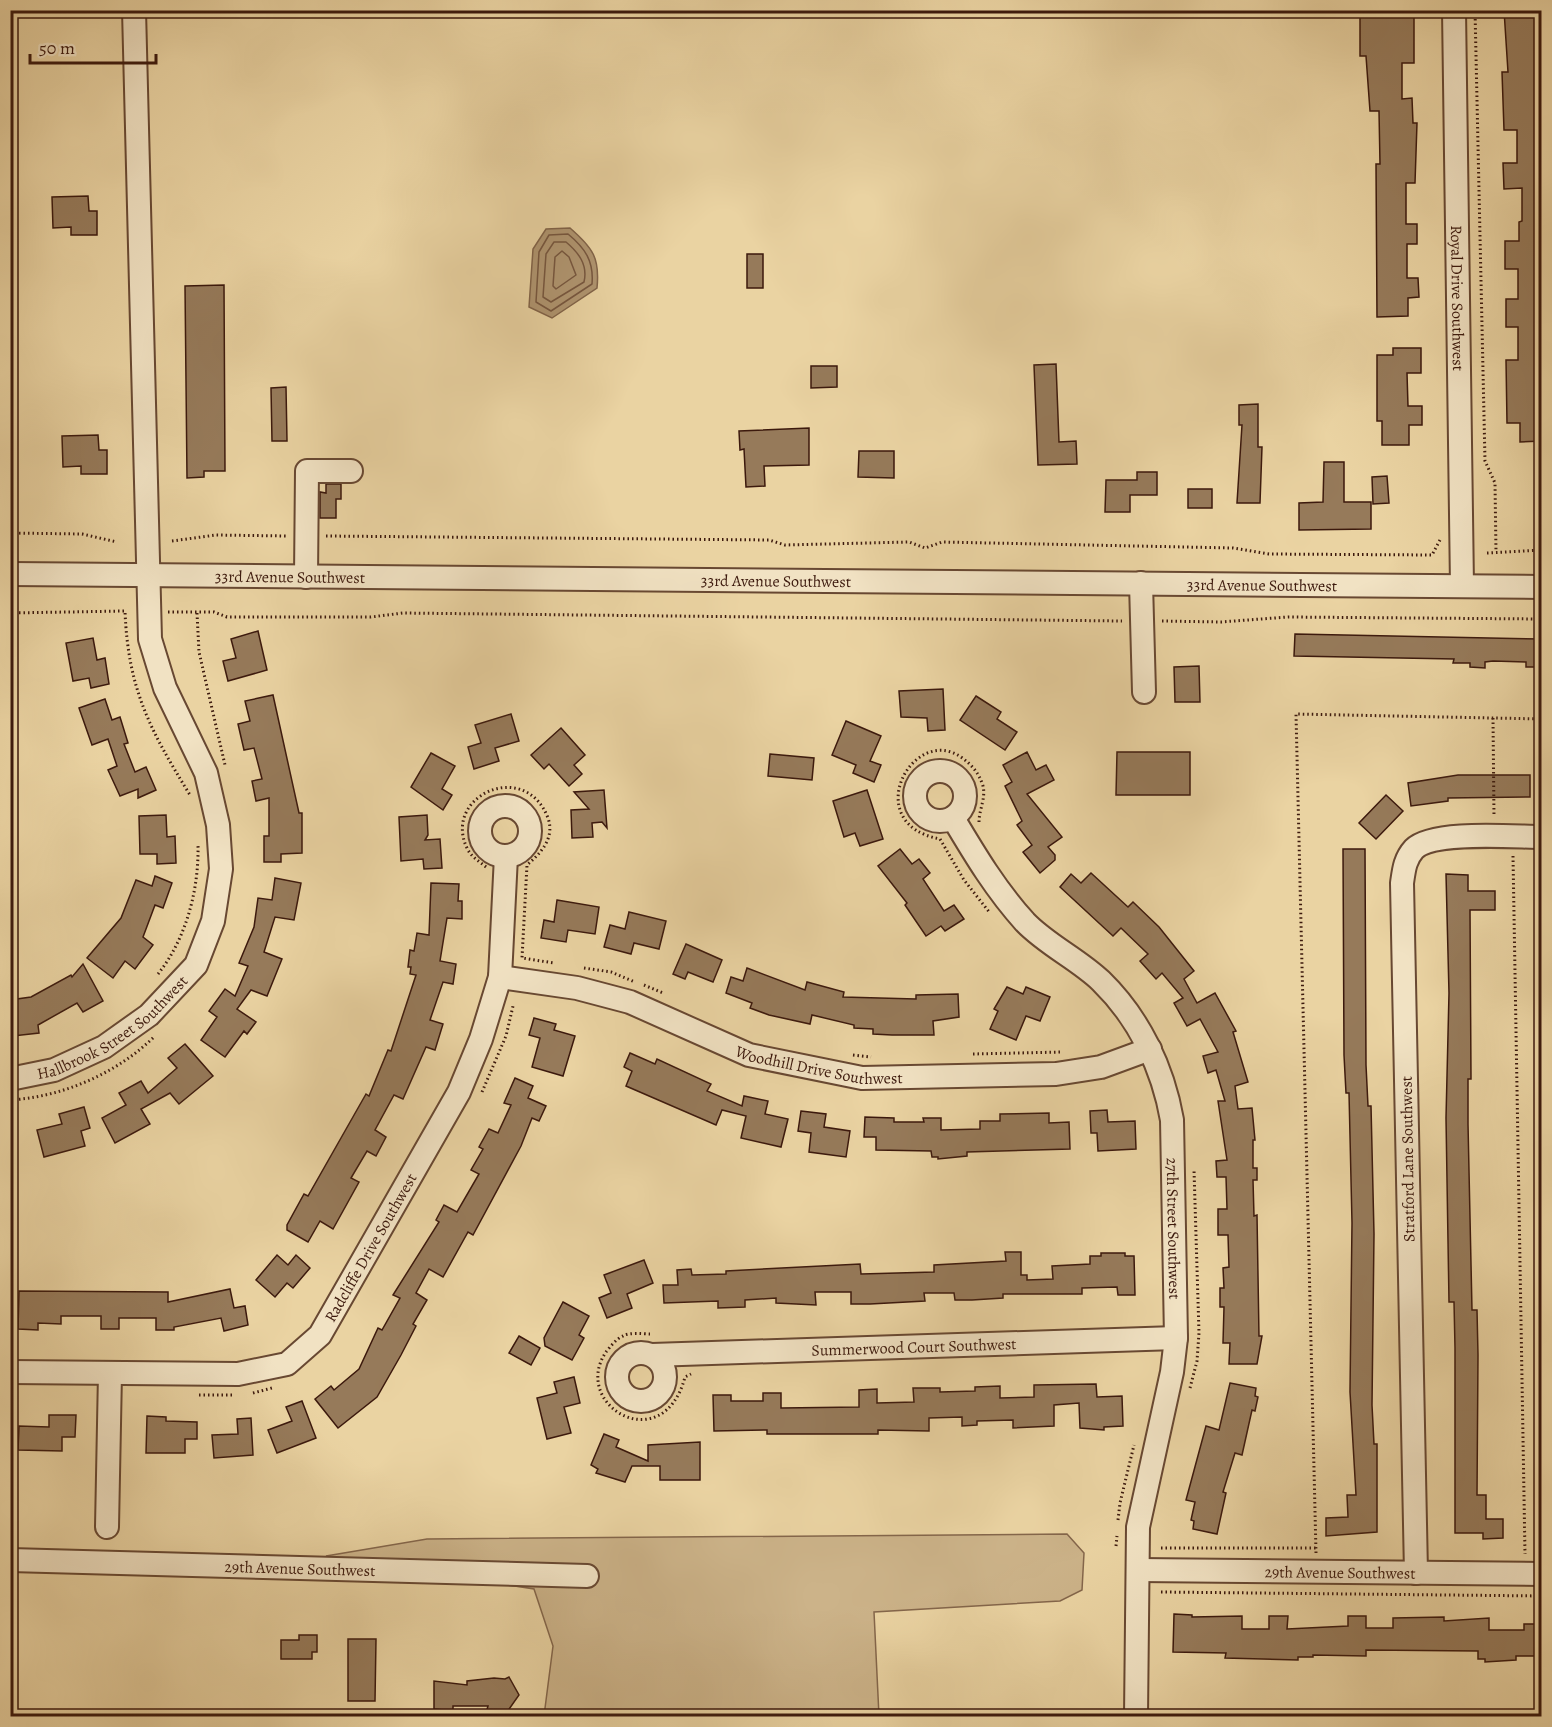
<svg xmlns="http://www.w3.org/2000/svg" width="1552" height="1727" viewBox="0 0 1552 1727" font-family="Alegreya,serif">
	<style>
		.green { fill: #ccb389; stroke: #84664b; stroke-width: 1.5 }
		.water { fill: #af946f; stroke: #816348; stroke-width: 1.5 }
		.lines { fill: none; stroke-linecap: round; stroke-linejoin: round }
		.shore { stroke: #76563e; stroke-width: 1.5 }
		.building { fill: #967a5a; stroke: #3c190d; stroke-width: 1.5 }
		.minor-casing { stroke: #684832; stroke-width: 26 }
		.path { stroke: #3c190d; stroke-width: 3; stroke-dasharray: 1.5 3; stroke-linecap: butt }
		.minor { stroke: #f1e2c3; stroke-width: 22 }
		.labels { text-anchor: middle; stroke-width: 5; stroke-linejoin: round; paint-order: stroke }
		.street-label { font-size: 16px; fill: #3c190d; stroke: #f1e2c3 }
	</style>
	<rect width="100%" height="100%" fill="#ead3a2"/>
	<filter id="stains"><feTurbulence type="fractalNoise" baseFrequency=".00333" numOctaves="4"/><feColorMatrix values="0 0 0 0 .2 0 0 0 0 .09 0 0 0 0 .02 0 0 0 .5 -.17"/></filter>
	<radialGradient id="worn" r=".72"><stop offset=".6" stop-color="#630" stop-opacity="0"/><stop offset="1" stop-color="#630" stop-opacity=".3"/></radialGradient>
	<polygon class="green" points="1067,1534 1084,1553 1082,1590 1060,1601 874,1612 879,1716 544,1716 553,1646 534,1589 326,1556 427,1539"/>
	<path class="water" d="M570,228c23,20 30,30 27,60l-45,30 -23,-11 4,-58 13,-20z"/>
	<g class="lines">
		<g class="shore">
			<path d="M568,234c17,14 26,27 24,50l-41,27 -15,-9 3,-50 10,-17z"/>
			<path d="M554,242h12c13,11 22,23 18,40l-33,20 -8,-5 3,-43z"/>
			<polygon points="562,251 569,257 576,275 556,289 553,286 555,257"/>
		</g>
	</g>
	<g class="building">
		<polygon points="1360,10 1414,10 1414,63 1402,63 1402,99 1412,98 1413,123 1417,123 1415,183 1406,183 1406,224 1417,224 1417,244 1407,244 1407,278 1418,278 1419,297 1408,298 1408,316 1377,317 1376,164 1380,164 1379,111 1370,111 1366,56 1360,56"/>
		<polygon points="1504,10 1542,10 1542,441 1520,442 1520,423 1507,423 1506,360 1518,360 1518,327 1506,327 1506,299 1518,299 1518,269 1505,269 1505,241 1519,241 1519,222 1522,221 1522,188 1504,189 1503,163 1517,163 1517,130 1504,130 1502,72 1508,72"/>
		<polygon points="88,196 89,211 97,211 97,235 71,235 71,227 53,228 52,197"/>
		<rect x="747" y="254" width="16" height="34"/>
		<polygon points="224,285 225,471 204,471 204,477 187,478 185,286"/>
		<polygon points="1393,348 1421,348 1421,373 1407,373 1408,406 1422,406 1422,425 1409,425 1409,445 1382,445 1382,421 1377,421 1377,355 1393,355"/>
		<polygon points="1056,364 1059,442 1076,441 1077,464 1038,465 1034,365"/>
		<polygon points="811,366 837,366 837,387 811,388"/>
		<polygon points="286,387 287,441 272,441 271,388"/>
		<polygon points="1258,404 1258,447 1262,447 1260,503 1237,503 1242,425 1239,425 1239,405"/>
		<polygon points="809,428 809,465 764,466 765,486 746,487 744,449 740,450 739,431"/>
		<polygon points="98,435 99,450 107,450 107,474 81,474 81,466 63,467 62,436"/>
		<polygon points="859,451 894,451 894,478 858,477"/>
		<polygon points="1324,462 1344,462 1344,502 1371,502 1371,529 1299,530 1299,503 1323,502"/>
		<polygon points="1137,472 1157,472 1157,495 1130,495 1130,512 1105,512 1106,480 1137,480"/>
		<polygon points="1387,476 1389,503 1373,504 1372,477"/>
		<polygon points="326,484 341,484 341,499 336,499 336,518 320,518 320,492 326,493"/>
		<rect x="1188" y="489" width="24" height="19"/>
		<polygon points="258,631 267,670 228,681 223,661 236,658 231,639"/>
		<polygon points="1295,634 1542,639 1541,667 1526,667 1526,662 1493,661 1485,662 1485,668 1470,667 1470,663 1453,663 1454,659 1294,656"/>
		<polygon points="93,638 97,660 105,658 109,684 91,688 89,678 73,681 66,643"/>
		<polygon points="1199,666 1200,702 1175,702 1174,667"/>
		<polygon points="943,689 945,730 928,731 927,718 901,717 899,691"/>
		<polygon points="273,695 299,813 302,813 302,853 281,854 281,862 264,862 264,836 269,836 269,798 256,801 252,781 262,779 254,748 244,750 238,724 250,721 245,701"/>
		<polygon points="976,696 1001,712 997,719 1017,732 1005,750 960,720"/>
		<polygon points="105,699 112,720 120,717 128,743 124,744 135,772 146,767 156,790 138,798 138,789 120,796 108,770 117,766 108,739 92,745 79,708"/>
		<polygon points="511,714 519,741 495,748 499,761 474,769 468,747 481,743 475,725"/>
		<polygon points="846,721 881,736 870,761 881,765 874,782 853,773 856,765 832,755"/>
		<polygon points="561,728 585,755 574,765 582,774 569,786 549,764 544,769 531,755"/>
		<polygon points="1027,752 1036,770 1046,765 1054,780 1027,794 1062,837 1048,847 1055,855 1055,860 1040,873 1023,852 1032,845 1017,825 1022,821 1005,786 1012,782 1003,765"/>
		<polygon points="1117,752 1190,752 1190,795 1116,795"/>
		<polygon points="431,753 455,766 442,789 452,795 443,810 411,787"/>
		<polygon points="770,754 814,758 812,780 768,776"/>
		<polygon points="1458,775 1530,775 1530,797 1448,798 1448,801 1411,806 1408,783"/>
		<polygon points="604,790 607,828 602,822 592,823 593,837 572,838 571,810 589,809 574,792"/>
		<polygon points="867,790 883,839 860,846 855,833 844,837 833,801"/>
		<polygon points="1386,795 1403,811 1376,839 1359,823"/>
		<polygon points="166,815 167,837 175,836 176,863 157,864 157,854 140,854 139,816"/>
		<polygon points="427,815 428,835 425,840 440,839 442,868 424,869 423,859 401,861 399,817"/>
		<polygon points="900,849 912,864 919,859 930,873 923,879 944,911 954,905 964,919 945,931 941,926 926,936 905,905 907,903 878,866"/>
		<polygon points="1343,849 1365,849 1366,1065 1368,1106 1371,1106 1374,1234 1372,1405 1374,1444 1377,1444 1377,1532 1326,1536 1326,1518 1348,1517 1347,1495 1356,1495 1350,1392 1352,1223 1349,1093 1346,1093 1344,1055"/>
		<polygon points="1091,873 1128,907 1133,902 1159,927 1194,971 1184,979 1197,1003 1215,993 1236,1031 1233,1032 1248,1082 1235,1086 1238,1109 1252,1108 1255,1140 1253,1140 1253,1168 1257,1168 1257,1180 1253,1180 1254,1216 1257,1215 1259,1336 1262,1336 1257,1364 1229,1364 1230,1343 1223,1343 1224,1307 1220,1307 1220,1288 1224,1288 1223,1268 1229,1267 1228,1235 1218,1235 1218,1209 1227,1209 1226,1177 1217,1177 1216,1161 1227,1160 1218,1101 1225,1101 1216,1070 1208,1073 1203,1056 1218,1052 1200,1019 1187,1026 1174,1003 1183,998 1162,973 1156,979 1140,961 1148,954 1121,928 1113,936 1060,887 1071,874 1081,883"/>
		<polygon points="1446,874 1468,875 1468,891 1495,891 1495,910 1470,910 1471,1079 1468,1079 1468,1124 1472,1310 1477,1310 1478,1355 1477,1495 1486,1495 1486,1519 1503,1519 1503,1538 1483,1539 1483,1533 1455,1533 1455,1348 1454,1302 1449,1302 1446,1118 1449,993"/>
		<polygon points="155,876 172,883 163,908 155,905 143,937 153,945 135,969 125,961 113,978 87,958 121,918 136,880 152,886"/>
		<polygon points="275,878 301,883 294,920 275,917 264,952 282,959 267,996 251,990 237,1009 256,1022 247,1034 244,1031 225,1057 201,1040 217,1017 209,1011 225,989 235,996 248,966 239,963 254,927 258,898 272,900"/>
		<polygon points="431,883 459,884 458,901 462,901 462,919 447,918 440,961 456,964 453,984 443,982 430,1020 443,1024 435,1050 426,1047 403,1099 394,1095 375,1130 386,1137 376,1156 367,1151 351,1178 359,1182 333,1229 320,1221 308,1242 287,1230 287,1225 304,1194 308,1196 366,1094 369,1096 388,1050 391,1051 416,975 410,974 411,967 408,967 410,950 414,951 417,933 429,935"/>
		<polygon points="557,900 599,907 595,934 568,930 566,942 541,938 544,920 554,922"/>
		<polygon points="629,912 666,921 659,949 634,943 631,954 604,947 610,925 625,929"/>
		<polygon points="686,944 722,960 713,982 688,972 685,979 673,974"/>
		<polygon points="83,964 103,1001 83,1012 77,1003 38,1025 39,1033 13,1036 10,1000 31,997 71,975 72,977"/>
		<polygon points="747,968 805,990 807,982 844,992 843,997 916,999 916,995 958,994 959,1017 933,1021 934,1035 892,1035 873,1034 873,1029 854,1028 854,1025 812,1015 810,1024 769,1015 750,1008 752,1003 726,993 731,977 743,981"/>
		<polygon points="1007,987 1023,994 1026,987 1050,997 1040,1021 1026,1016 1016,1040 990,1029 998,1011 994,1009"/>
		<polygon points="534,1018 556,1024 554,1030 575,1036 563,1076 532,1067 540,1038 529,1035"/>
		<polygon points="185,1044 213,1076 179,1104 170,1093 141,1109 150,1124 115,1143 102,1118 126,1105 119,1093 141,1081 148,1093 177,1068 168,1058"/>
		<polygon points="630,1053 655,1064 657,1059 711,1084 707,1091 742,1106 744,1096 768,1101 765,1114 788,1119 781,1147 741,1138 746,1116 722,1110 716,1125 626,1086 632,1071 624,1067"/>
		<polygon points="515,1078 533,1086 528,1098 546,1106 539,1121 532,1118 521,1146 473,1235 468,1232 443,1277 429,1269 416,1293 427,1300 413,1324 416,1326 401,1355 377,1397 338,1428 315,1399 331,1386 334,1390 359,1369 378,1328 382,1330 400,1298 393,1295 439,1222 436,1220 444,1205 457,1212 479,1174 471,1170 483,1149 479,1147 489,1129 498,1133 511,1105 504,1103"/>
		<polygon points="84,1107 90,1128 81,1131 85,1146 44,1157 37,1130 62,1124 59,1114"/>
		<polygon points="1107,1110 1108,1122 1135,1121 1136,1149 1098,1151 1097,1133 1091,1133 1090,1111"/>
		<polygon points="801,1111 826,1114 824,1127 850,1131 846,1157 809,1152 811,1133 798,1131"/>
		<polygon points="1049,1113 1049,1123 1069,1122 1070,1149 967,1152 967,1156 938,1159 938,1157 932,1157 931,1151 876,1150 876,1137 864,1137 865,1117 894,1118 894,1122 924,1122 923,1118 941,1118 941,1130 980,1129 980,1121 1000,1121 1000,1114"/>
		<polygon points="1005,1252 1021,1252 1021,1275 1027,1275 1027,1280 1053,1279 1052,1266 1090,1264 1090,1256 1101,1256 1101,1253 1125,1253 1125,1256 1134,1256 1135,1295 1118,1295 1117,1287 1082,1288 1082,1294 1003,1294 1003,1298 972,1300 955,1300 954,1293 924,1293 925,1301 870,1304 851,1304 851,1292 815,1292 816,1305 776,1303 776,1298 745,1300 745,1307 718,1308 718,1301 664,1303 663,1285 678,1285 677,1270 691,1269 692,1275 726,1274 726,1271 860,1264 861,1274 934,1272 934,1265 1006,1261"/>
		<polygon points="277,1255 288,1265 296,1255 310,1268 293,1288 287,1283 275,1297 256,1280"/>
		<polygon points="644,1260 653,1283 627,1294 632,1308 607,1318 599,1298 611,1293 604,1275"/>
		<polygon points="230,1289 234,1308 245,1306 248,1325 224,1331 221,1318 174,1327 174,1330 156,1330 156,1318 119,1318 119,1329 101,1329 101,1316 61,1316 61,1324 38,1323 38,1330 18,1329 19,1291 168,1292 168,1302"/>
		<polygon points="563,1302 589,1316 579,1335 584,1338 572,1360 545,1346 544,1338"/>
		<polygon points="519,1336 540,1348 531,1365 509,1353"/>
		<polygon points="574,1377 580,1403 564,1407 571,1433 547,1439 537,1398 557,1393 554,1382"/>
		<polygon points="1230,1383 1256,1388 1255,1396 1258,1397 1255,1411 1252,1410 1242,1455 1235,1453 1223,1492 1226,1493 1217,1534 1193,1529 1194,1521 1191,1520 1195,1502 1186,1500 1206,1426 1219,1430"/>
		<polygon points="1096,1384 1097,1397 1122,1396 1123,1426 1104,1427 1104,1430 1080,1428 1079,1403 1054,1405 1054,1426 1013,1428 1013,1420 977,1421 977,1425 962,1426 962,1417 929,1418 929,1431 878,1430 878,1434 767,1434 767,1430 714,1431 713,1395 731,1395 731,1401 763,1401 763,1393 781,1393 781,1408 859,1407 859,1390 877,1389 877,1403 914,1402 913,1388 940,1388 940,1392 975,1391 975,1387 1000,1386 1000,1398 1034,1397 1034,1385"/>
		<polygon points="302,1401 316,1438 277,1453 268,1430 292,1421 286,1407"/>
		<polygon points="49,1415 76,1415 75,1437 62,1437 62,1451 18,1450 19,1426 49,1427"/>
		<polygon points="147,1416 166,1417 166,1421 197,1422 197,1439 185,1439 185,1453 146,1453"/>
		<polygon points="251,1418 253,1455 214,1458 212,1435 238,1434 237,1419"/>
		<polygon points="604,1434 619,1440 616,1447 648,1461 648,1445 700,1442 700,1480 660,1480 660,1466 632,1466 625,1482 596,1473 598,1469 591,1465"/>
		<polygon points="1174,1614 1192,1615 1192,1617 1242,1616 1242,1629 1269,1629 1269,1616 1288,1616 1287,1629 1348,1626 1348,1616 1366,1616 1366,1628 1393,1628 1393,1618 1444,1617 1444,1621 1489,1618 1489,1630 1524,1630 1524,1624 1542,1624 1542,1656 1516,1656 1516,1660 1485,1662 1485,1659 1478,1659 1478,1651 1366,1650 1366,1656 1313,1655 1313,1657 1298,1657 1298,1660 1225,1658 1226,1653 1173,1652"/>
		<polygon points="299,1635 317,1635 317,1652 312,1652 312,1659 281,1659 281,1640 299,1640"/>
		<polygon points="348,1639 376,1639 375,1701 348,1701"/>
		<polygon points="509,1677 519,1695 507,1712 496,1716 485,1716 488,1706 453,1706 453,1711 434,1709 434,1681 467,1685 467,1681 494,1678 505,1679"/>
	</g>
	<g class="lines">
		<g class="minor-casing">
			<g id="minor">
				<path id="s1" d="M1454,10l8,576"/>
				<path id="s2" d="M10,574l1532,13"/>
				<polyline points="306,577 307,471 351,471"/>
				<polyline points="1141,583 1144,692"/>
				<circle cx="940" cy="796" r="25"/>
				<circle cx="505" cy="831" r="25"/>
				<path id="s3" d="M953,818c22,37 43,72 72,104 22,23 53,37 76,59 38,37 62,87 71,139l4,218 -4,34 -34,155 -2,189"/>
				<path id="s4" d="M500,977l77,11 53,14 119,53 113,23 194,-4 45,-7 49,-18"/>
				<path id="s5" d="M10,1079l44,-9 50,-23 45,-32 47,-50 17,-44 8,-52 -3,-44 -12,-52 -41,-85 -15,-49 -16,-629"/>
				<circle cx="641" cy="1377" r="24"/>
				<path id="s6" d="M652,1355l524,-17"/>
				<path id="s7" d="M10,1372l228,2 49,-10 33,-29 139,-243 22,-53 19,-62 6,-121"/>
				<polyline points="107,1527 110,1373"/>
				<path id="s8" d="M10,1560l577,16"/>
				<path id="s9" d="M1138,1570l404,4"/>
				<path d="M1416,1573l-14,-690c2,-14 3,-24 12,-34 19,-19 100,-12 128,-12"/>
			</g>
		</g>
		<g class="path">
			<polyline points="1475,10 1485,461 1495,483 1496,552"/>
			<polyline points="10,533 82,534 117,542"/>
			<polyline points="326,536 769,540 785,545 909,542 925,548 942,542 1233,548 1269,554 1432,555 1441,538"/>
			<polyline points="172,541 216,535 287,536"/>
			<polyline points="1487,553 1542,550"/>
			<polyline points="168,612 214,612 227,617 371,617 403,613 1122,621"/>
			<path d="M10,613l115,-2c3,78 25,119 65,184"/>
			<polyline points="197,613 199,652 225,765"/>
			<polyline points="1162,621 1221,622 1288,617 1542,619"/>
			<polyline points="1493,718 1494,817"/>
			<path d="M979,822c0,-12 7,-24 4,-36 -4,-13 -11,-21 -22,-29 -49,-33 -102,67 -21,82l24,41 26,33"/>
			<polyline points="1513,856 1525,1554"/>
			<path d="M486,867c-7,-6 -15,-10 -19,-19 -25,-52 58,-90 81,-30 7,20 -7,35 -21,47l-5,93 32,5"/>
			<polyline points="584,968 611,972 635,982"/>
			<path d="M158,974c28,-35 41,-84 40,-129"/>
			<polyline points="644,985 663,993"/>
			<polyline points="973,1054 1062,1052"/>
			<polyline points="853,1055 871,1057"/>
			<polyline points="482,1092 506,1036 513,1006"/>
			<path d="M10,1100c53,-3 107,-27 144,-63"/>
			<path d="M650,1334c-7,0 -21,-2 -27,2 -6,2 -13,11 -17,16 -36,53 57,108 79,25l6,-3"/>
			<polyline points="1190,1388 1197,1361 1199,1333 1194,1170"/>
			<polyline points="253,1393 272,1388"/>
			<polyline points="199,1395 234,1395"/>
			<polyline points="1118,1520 1120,1503 1134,1445"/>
			<polyline points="1116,1546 1117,1536"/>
			<polyline points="1161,1548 1316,1548"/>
			<polyline points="1316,1553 1296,714 1542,719"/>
			<polyline points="1161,1592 1542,1596"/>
		</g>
		<use href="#minor" class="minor"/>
	</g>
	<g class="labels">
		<g class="street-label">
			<text dy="6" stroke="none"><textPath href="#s1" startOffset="288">Royal Drive Southwest</textPath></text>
			<text dy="6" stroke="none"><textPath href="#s2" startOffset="280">33rd Avenue Southwest</textPath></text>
			<text dy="6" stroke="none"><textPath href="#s2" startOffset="766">33rd Avenue Southwest</textPath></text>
			<text dy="6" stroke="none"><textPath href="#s2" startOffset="1252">33rd Avenue Southwest</textPath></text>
			<text dy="6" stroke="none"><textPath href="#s5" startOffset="117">Hallbrook Street Southwest</textPath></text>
			<text dy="6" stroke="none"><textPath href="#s4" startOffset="334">Woodhill Drive Southwest</textPath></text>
			<text transform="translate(1407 1159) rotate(-91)" y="6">Stratford Lane Southwest</text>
			<text dy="6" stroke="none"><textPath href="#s3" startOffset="490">27th Street Southwest</textPath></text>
			<text dy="6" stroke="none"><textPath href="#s7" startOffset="423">Radcliffe Drive Southwest</textPath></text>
			<text dy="6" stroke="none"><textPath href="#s6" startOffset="262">Summerwood Court Southwest</textPath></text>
			<text dy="6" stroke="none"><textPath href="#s8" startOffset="290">29th Avenue Southwest</textPath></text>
			<text dy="6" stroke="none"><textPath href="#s9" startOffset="202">29th Avenue Southwest</textPath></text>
		</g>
	</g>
	<rect width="1552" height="1727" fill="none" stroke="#ead3a2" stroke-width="36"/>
	<rect x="12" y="12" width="1528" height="1703" fill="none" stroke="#3c190d" stroke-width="3"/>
	<rect x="18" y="18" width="1516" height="1691" fill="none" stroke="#3c190d" stroke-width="1.5"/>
	<path d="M30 54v9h126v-9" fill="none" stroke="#3c190d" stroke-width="3"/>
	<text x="39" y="54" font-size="18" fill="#3c190d" stroke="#f1e2c3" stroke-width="4.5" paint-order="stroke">50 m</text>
	<rect width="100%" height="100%" filter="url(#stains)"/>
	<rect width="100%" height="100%" fill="url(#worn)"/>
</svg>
